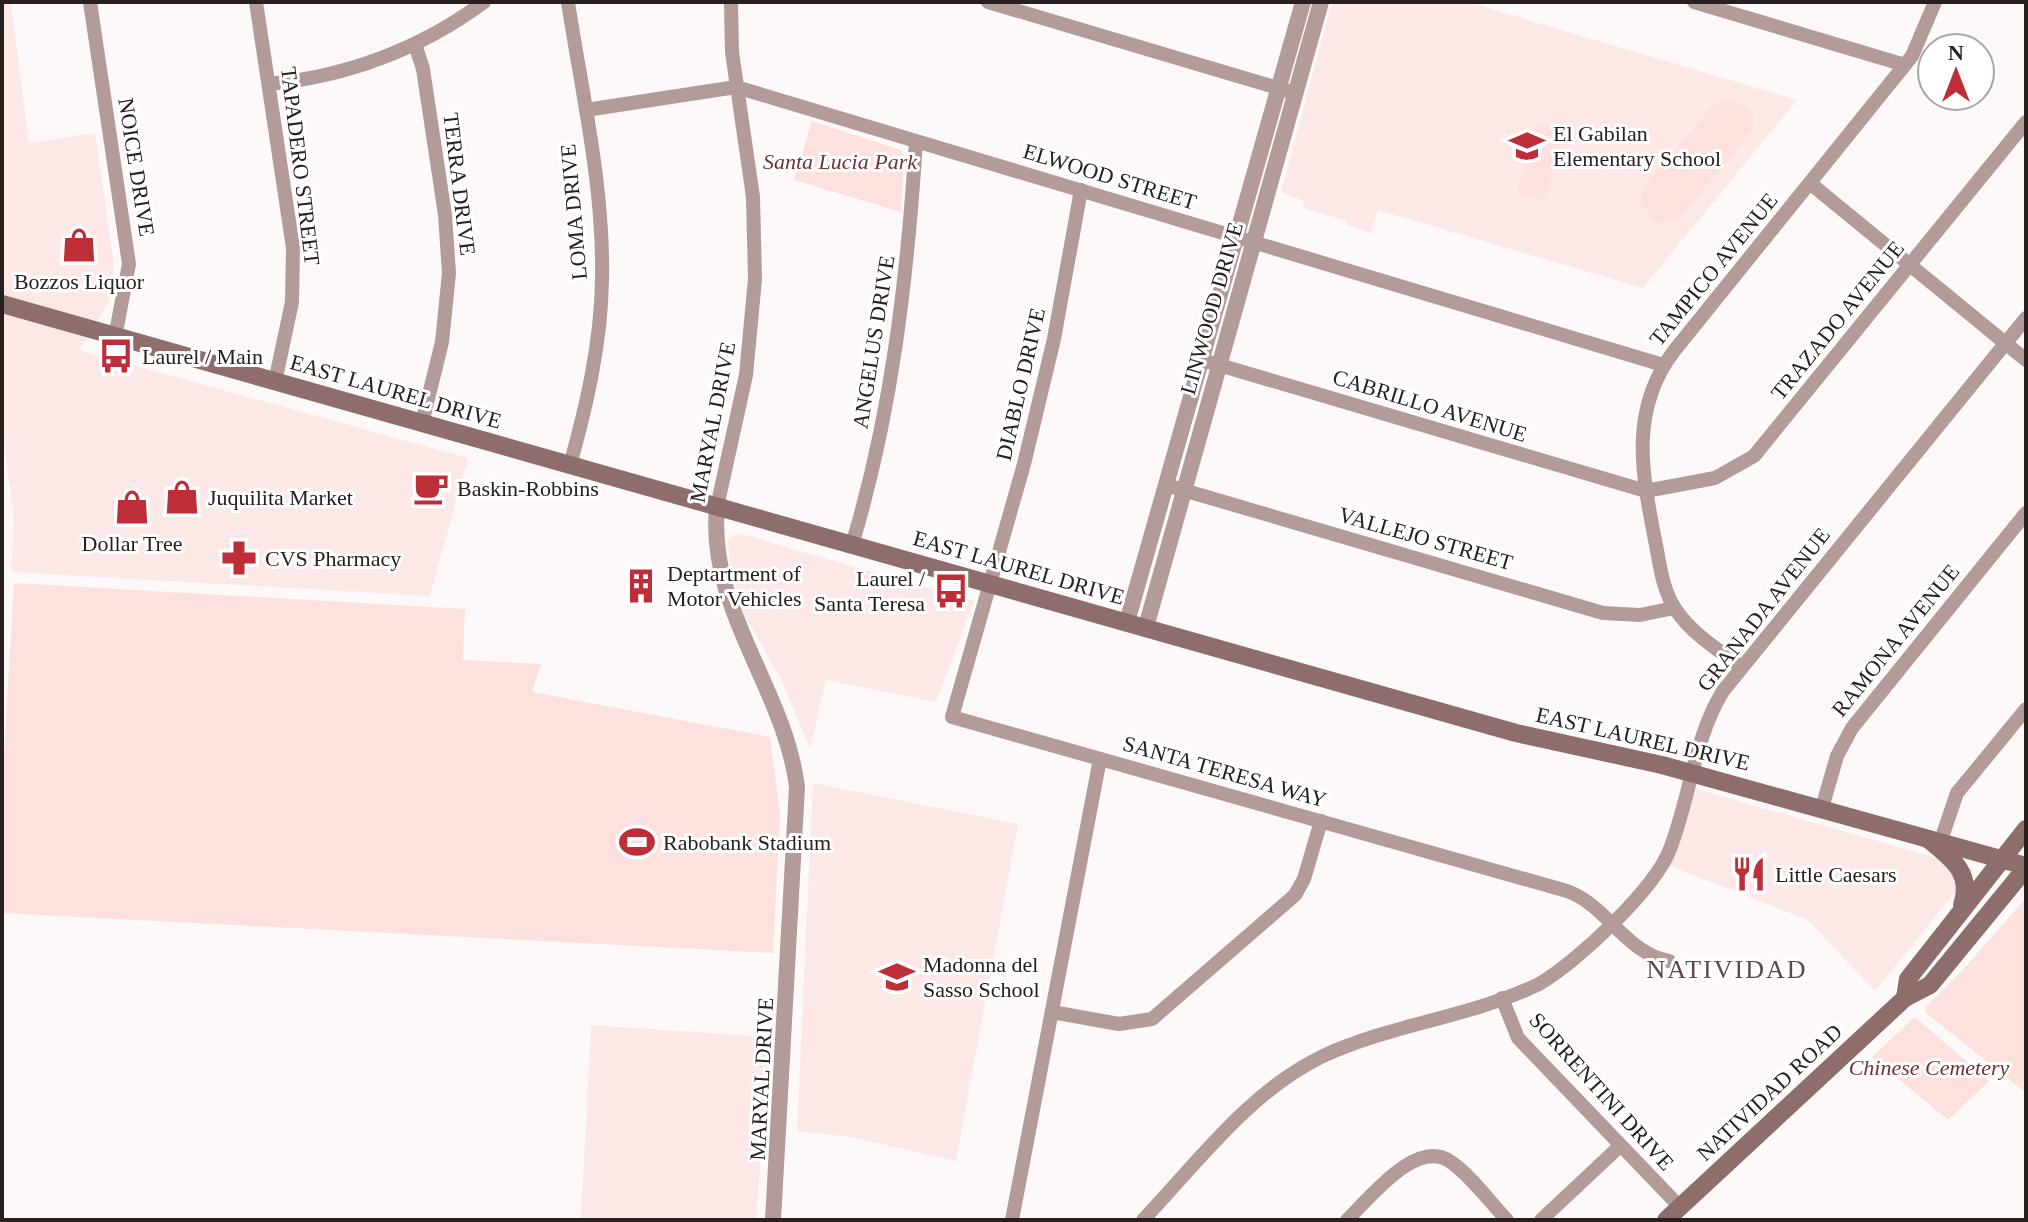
<svg xmlns="http://www.w3.org/2000/svg" width="2028" height="1222" viewBox="0 0 2028 1222" font-family="'Times New Roman',serif">
	<style>
		.built { fill: #fce8e7 }
		.green { fill: #fde1df }
		.lines { fill: none; stroke-linecap: round; stroke-linejoin: round }
		.minor { stroke: #b29b99; stroke-width: 14 }
		.tertiary { stroke: #b29b99; stroke-width: 16 }
		.secondary { stroke: #8e6e6c; stroke-width: 18 }
		.labels { text-anchor: middle; stroke-width: 6; stroke-linejoin: round; paint-order: stroke }
		.poi-label { font-size: 22px; fill: #28201f; stroke: #fff; text-anchor: start }
		.park-label { font-size: 22px; font-style: italic; fill: #713131; stroke: #fff }
		.street-label { font-size: 22px; fill: #28201f; stroke: #fff }
		.quarter-label { font-size: 26px; letter-spacing: 2px; fill: #5b4847; stroke: #fff }
	</style>
	<rect width="100%" height="100%" fill="#fdf9f8"/>
	<g class="built">
		<polygon points="2,2 11,2 29,143 95,133 114,266 109,301 79,350 468,458 430,596 11,572 14,519 2,427"/>
		<polygon points="1332,2 1468,2 1797,100 1643,288 1378,210 1371,233 1347,225 1347,221 1303,208 1304,201 1281,192"/>
		<polygon points="738,533 974,601 936,702 826,680 810,748 781,679 742,610 730,566 728,540"/>
		<polygon points="813,783 1018,824 956,1161 851,1137 797,1131"/>
		<polygon points="1694,788 1974,869 1875,991 1808,920 1665,864"/>
		<polygon points="591,1025 754,1036 769,1048 756,1220 581,1220"/>
	</g>
	<g class="green">
		<polygon points="1730,99 1748,107 1753,117 1752,130 1682,215 1675,221 1655,222 1641,204 1644,187 1716,102"/>
		<polygon points="812,121 901,150 904,157 901,212 794,180"/>
		<polygon points="1537,123 1564,132 1545,201 1517,192"/>
		<polygon points="14,583 465,609 463,660 541,664 532,692 770,737 780,814 773,953 2,913 2,786"/>
		<polygon points="2026,898 2026,1093 1925,1012 1926,1006 1960,973"/>
		<polygon points="1915,1017 1989,1081 1948,1120 1872,1057"/>
	</g>
	<g class="lines">
		<g class="minor">
			<polyline points="90,2 129,264 115,337"/>
			<polyline points="256,2 293,248 292,302 275,382"/>
			<path d="M568,2c14,92 36,184 34,278 -1,63 -15,124 -32,185"/>
			<polyline points="988,2 1295,93"/>
			<polyline points="1694,2 1905,65"/>
			<polyline points="415,44 423,69 445,215 449,273 442,342 422,423"/>
			<path d="M269,84c79,-8 151,-35 215,-82"/>
			<polyline points="586,110 736,87 1663,365"/>
			<polyline points="1811,184 2026,360"/>
			<path d="M1081,190l-27,149 -30,125 -72,253 615,174c40,14 58,62 102,70"/>
			<polyline points="1202,360 1646,491 1715,478 1754,456 2026,122"/>
			<polyline points="1166,485 1603,613 1640,615 1674,608"/>
			<polyline points="717,507 746,375 755,279 753,197 732,52 731,2"/>
			<path d="M852,545c40,-133 55,-265 64,-403"/>
			<path d="M1741,667c-22,-17 -49,-33 -65,-57 -14,-20 -16,-46 -21,-70 -13,-67 -26,-130 19,-189l238,-295 23,-54"/>
			<polyline points="1822,808 1837,756 1852,728 2026,513"/>
			<polyline points="1941,840 1957,793 2026,709"/>
			<polyline points="1502,998 1518,1038 1680,1207"/>
			<polyline points="1052,1012 1119,1024 1152,1019 1295,895 1304,879 1321,821"/>
			<polyline points="1012,1220 1100,759"/>
			<path d="M1143,1220c55,-58 107,-129 180,-164 69,-32 148,-39 216,-72 37,-21 116,-95 131,-135 20,-51 24,-111 53,-158l303,-373"/>
			<path d="M1347,1220c23,-22 70,-83 104,-58 21,15 38,39 56,58"/>
			<polyline points="1541,1220 1620,1146"/>
		</g>
		<g class="tertiary">
			<path d="M717,507c-10,102 68,182 80,280l-24,433"/>
			<polyline points="1127,622 1303,2"/>
			<polyline points="1146,627 1321,2"/>
		</g>
		<g class="secondary">
			<polyline points="2,304 1516,733 1662,765 2026,866"/>
			<path d="M1928,839c24,20 45,34 34,66"/>
			<polyline points="1905,998 1908,979 2026,829"/>
			<polyline points="1666,1220 1905,998 1930,985 2026,868"/>
		</g>
	</g>
	<defs>
		<g id="school-bare" transform="scale(2.76)"><path d="M0-5L7-2L0 1L-7-2ZM-4 1L0 2.5L4 1V4Q0 6-4 4Z" fill="#be2e38" stroke="#fff" stroke-width="2.5" paint-order="stroke"/></g>
		<g id="shop-bare" transform="scale(2.76)"><path d="M-5-2.5h2.3a2.7 3.5 0 0 1 5.4 0H5L5.5 6h-11ZM-1.5-2.5h3a1.5 2.3 0 0 0-3 0Z" fill="#be2e38" stroke="#fff" stroke-width="2.5" paint-order="stroke"/></g>
		<g id="bus-bare" transform="scale(2.76)"><path d="M-5-6H5V4H4V6H2V4H-2V6H-4V4H-5ZM-3.5-4V0h7V-4ZM-3.5 1.2v1.5H-2V1.2ZM2 1.2v1.5H3.5V1.2Z" fill="#be2e38" stroke="#fff" stroke-width="2.5" paint-order="stroke"/></g>
		<g id="cafe-bare" transform="scale(2.76)"><path d="M-5.5-4.5H6V0H3Q3 3.5 0 3.5H-2.5Q-5.5 3.5-5.5 0ZM3-3.2v2h1.7v-2ZM-6 4.5H4V6H-6Z" fill="#be2e38" stroke="#fff" stroke-width="2.5" paint-order="stroke"/></g>
		<g id="pharmacy-bare" transform="scale(2.76)"><path d="M-2-6h4v4h4v4h-4v4h-4v-4h-4v-4h4Z" fill="#be2e38" stroke="#fff" stroke-width="2.5" paint-order="stroke"/></g>
		<g id="building-bare" transform="scale(2.76)"><path d="M-4-6H4V6H1V3H-1V6H-4ZM-2.5-4.3h1.7v1.8h-1.7ZM.8-4.3h1.7v1.8H.8ZM-2.5-1h1.7V.8h-1.7ZM.8-1h1.7V.8H.8Z" fill="#be2e38" stroke="#fff" stroke-width="2.5" paint-order="stroke"/></g>
		<g id="stadium-bare" transform="scale(2.76)"><path d="M0-5a6.5 5 0 1 0 0 10a6.5 5 0 1 0 0-10ZM-3.5-1.8h7v3.6h-7Z" fill="#be2e38" stroke="#fff" stroke-width="2.5" paint-order="stroke"/></g>
		<g id="restaurant-bare" transform="scale(2.76)"><path d="M-5-6h1v4h1v-4h1v4h1v-4h1v5L-1.5 .5V6h-2V.5L-5-1ZM5-6V6H3V1.5H1.5Q1.5-4 5-6Z" fill="#be2e38" stroke="#fff" stroke-width="2.5" paint-order="stroke"/></g>
	</defs>
	<g fill-rule="evenodd">
		<use href="#school-bare" x="1527" y="146"/>
		<use href="#shop-bare" x="79" y="245"/>
		<use href="#bus-bare" x="116" y="356"/>
		<use href="#cafe-bare" x="431" y="488"/>
		<use href="#shop-bare" x="182" y="497"/>
		<use href="#shop-bare" x="132" y="507"/>
		<use href="#pharmacy-bare" x="239" y="558"/>
		<use href="#building-bare" x="641" y="586"/>
		<use href="#bus-bare" x="951" y="591"/>
		<use href="#stadium-bare" x="637" y="842"/>
		<use href="#restaurant-bare" x="1749" y="874"/>
		<use href="#school-bare" x="897" y="977"/>
	</g>
	<g class="labels">
		<g class="poi-label">
			<text x="1553" y="141">El Gabilan<tspan x="1553" dy="25">Elementary School</tspan></text>
			<text x="79" y="289" text-anchor="middle">Bozzos Liquor</text>
			<text x="142" y="364">Laurel / Main</text>
			<text x="457" y="496">Baskin-Robbins</text>
			<text x="208" y="505">Juquilita Market</text>
			<text x="132" y="551" text-anchor="middle">Dollar Tree</text>
			<text x="265" y="566">CVS Pharmacy</text>
			<text x="667" y="581">Deptartment of<tspan x="667" dy="25">Motor Vehicles</tspan></text>
			<text x="925" y="586" text-anchor="end">Laurel /<tspan x="925" dy="25">Santa Teresa</tspan></text>
			<text x="663" y="850">Rabobank Stadium</text>
			<text x="1775" y="882">Little Caesars</text>
			<text x="923" y="972">Madonna del<tspan x="923" dy="25">Sasso School</tspan></text>
		</g>
		<g class="park-label">
			<text x="840" y="169">Santa Lucia Park</text>
			<text x="1929" y="1075">Chinese Cemetery</text>
		</g>
		<g class="street-label">
			<text transform="translate(301 166) rotate(83)" y="8">TAPADERO STREET</text>
			<text transform="translate(137 167) rotate(81)" y="8">NOICE DRIVE</text>
			<text transform="translate(1110 176) rotate(17)" y="8">ELWOOD STREET</text>
			<text transform="translate(460 184) rotate(83)" y="8">TERRA DRIVE</text>
			<text transform="translate(573 212) rotate(-95)" y="8">LOMA DRIVE</text>
			<text transform="translate(1713 269) rotate(-51)" y="8">TAMPICO AVENUE</text>
			<text transform="translate(1211 308) rotate(-74)" y="8">LINWOOD DRIVE</text>
			<text transform="translate(1837 320) rotate(-51)" y="8">TRAZADO AVENUE</text>
			<text transform="translate(873 342) rotate(-81)" y="8">ANGELUS DRIVE</text>
			<text transform="translate(1020 384) rotate(-77)" y="8">DIABLO DRIVE</text>
			<text transform="translate(396 391) rotate(16)" y="8">EAST LAUREL DRIVE</text>
			<text transform="translate(1430 405) rotate(17)" y="8">CABRILLO AVENUE</text>
			<text transform="translate(712 422) rotate(-79)" y="8">MARYAL DRIVE</text>
			<text transform="translate(1426 538) rotate(16)" y="8">VALLEJO STREET</text>
			<text transform="translate(1019 567) rotate(16)" y="8">EAST LAUREL DRIVE</text>
			<text transform="translate(1763 609) rotate(-52)" y="8">GRANADA AVENUE</text>
			<text transform="translate(1895 640) rotate(-51)" y="8">RAMONA AVENUE</text>
			<text transform="translate(1643 738) rotate(13)" y="8">EAST LAUREL DRIVE</text>
			<text transform="translate(1225 771) rotate(16)" y="8">SANTA TERESA WAY</text>
			<text transform="translate(761 1079) rotate(-87)" y="8">MARYAL DRIVE</text>
			<text transform="translate(1602 1091) rotate(48)" y="8">SORRENTINI DRIVE</text>
			<text transform="translate(1769 1092) rotate(-43)" y="8">NATIVIDAD ROAD</text>
		</g>
		<g class="quarter-label">
			<text x="1727" y="978">NATIVIDAD</text>
		</g>
	</g>
	<rect width="2028" height="1222" fill="none" stroke="#28201f" stroke-width="8"/>
	<g transform="translate(1956 72)"><circle r="38" fill="#ffffff" stroke="#a9a6a5" stroke-width="2"/>
	<path d="M0-6L14 30L0 20L-14 30Z" fill="#be2e38"/>
	<text y="-12" font-size="22" font-weight="bold" text-anchor="middle" fill="#28201f">N</text>
	</g>
</svg>
